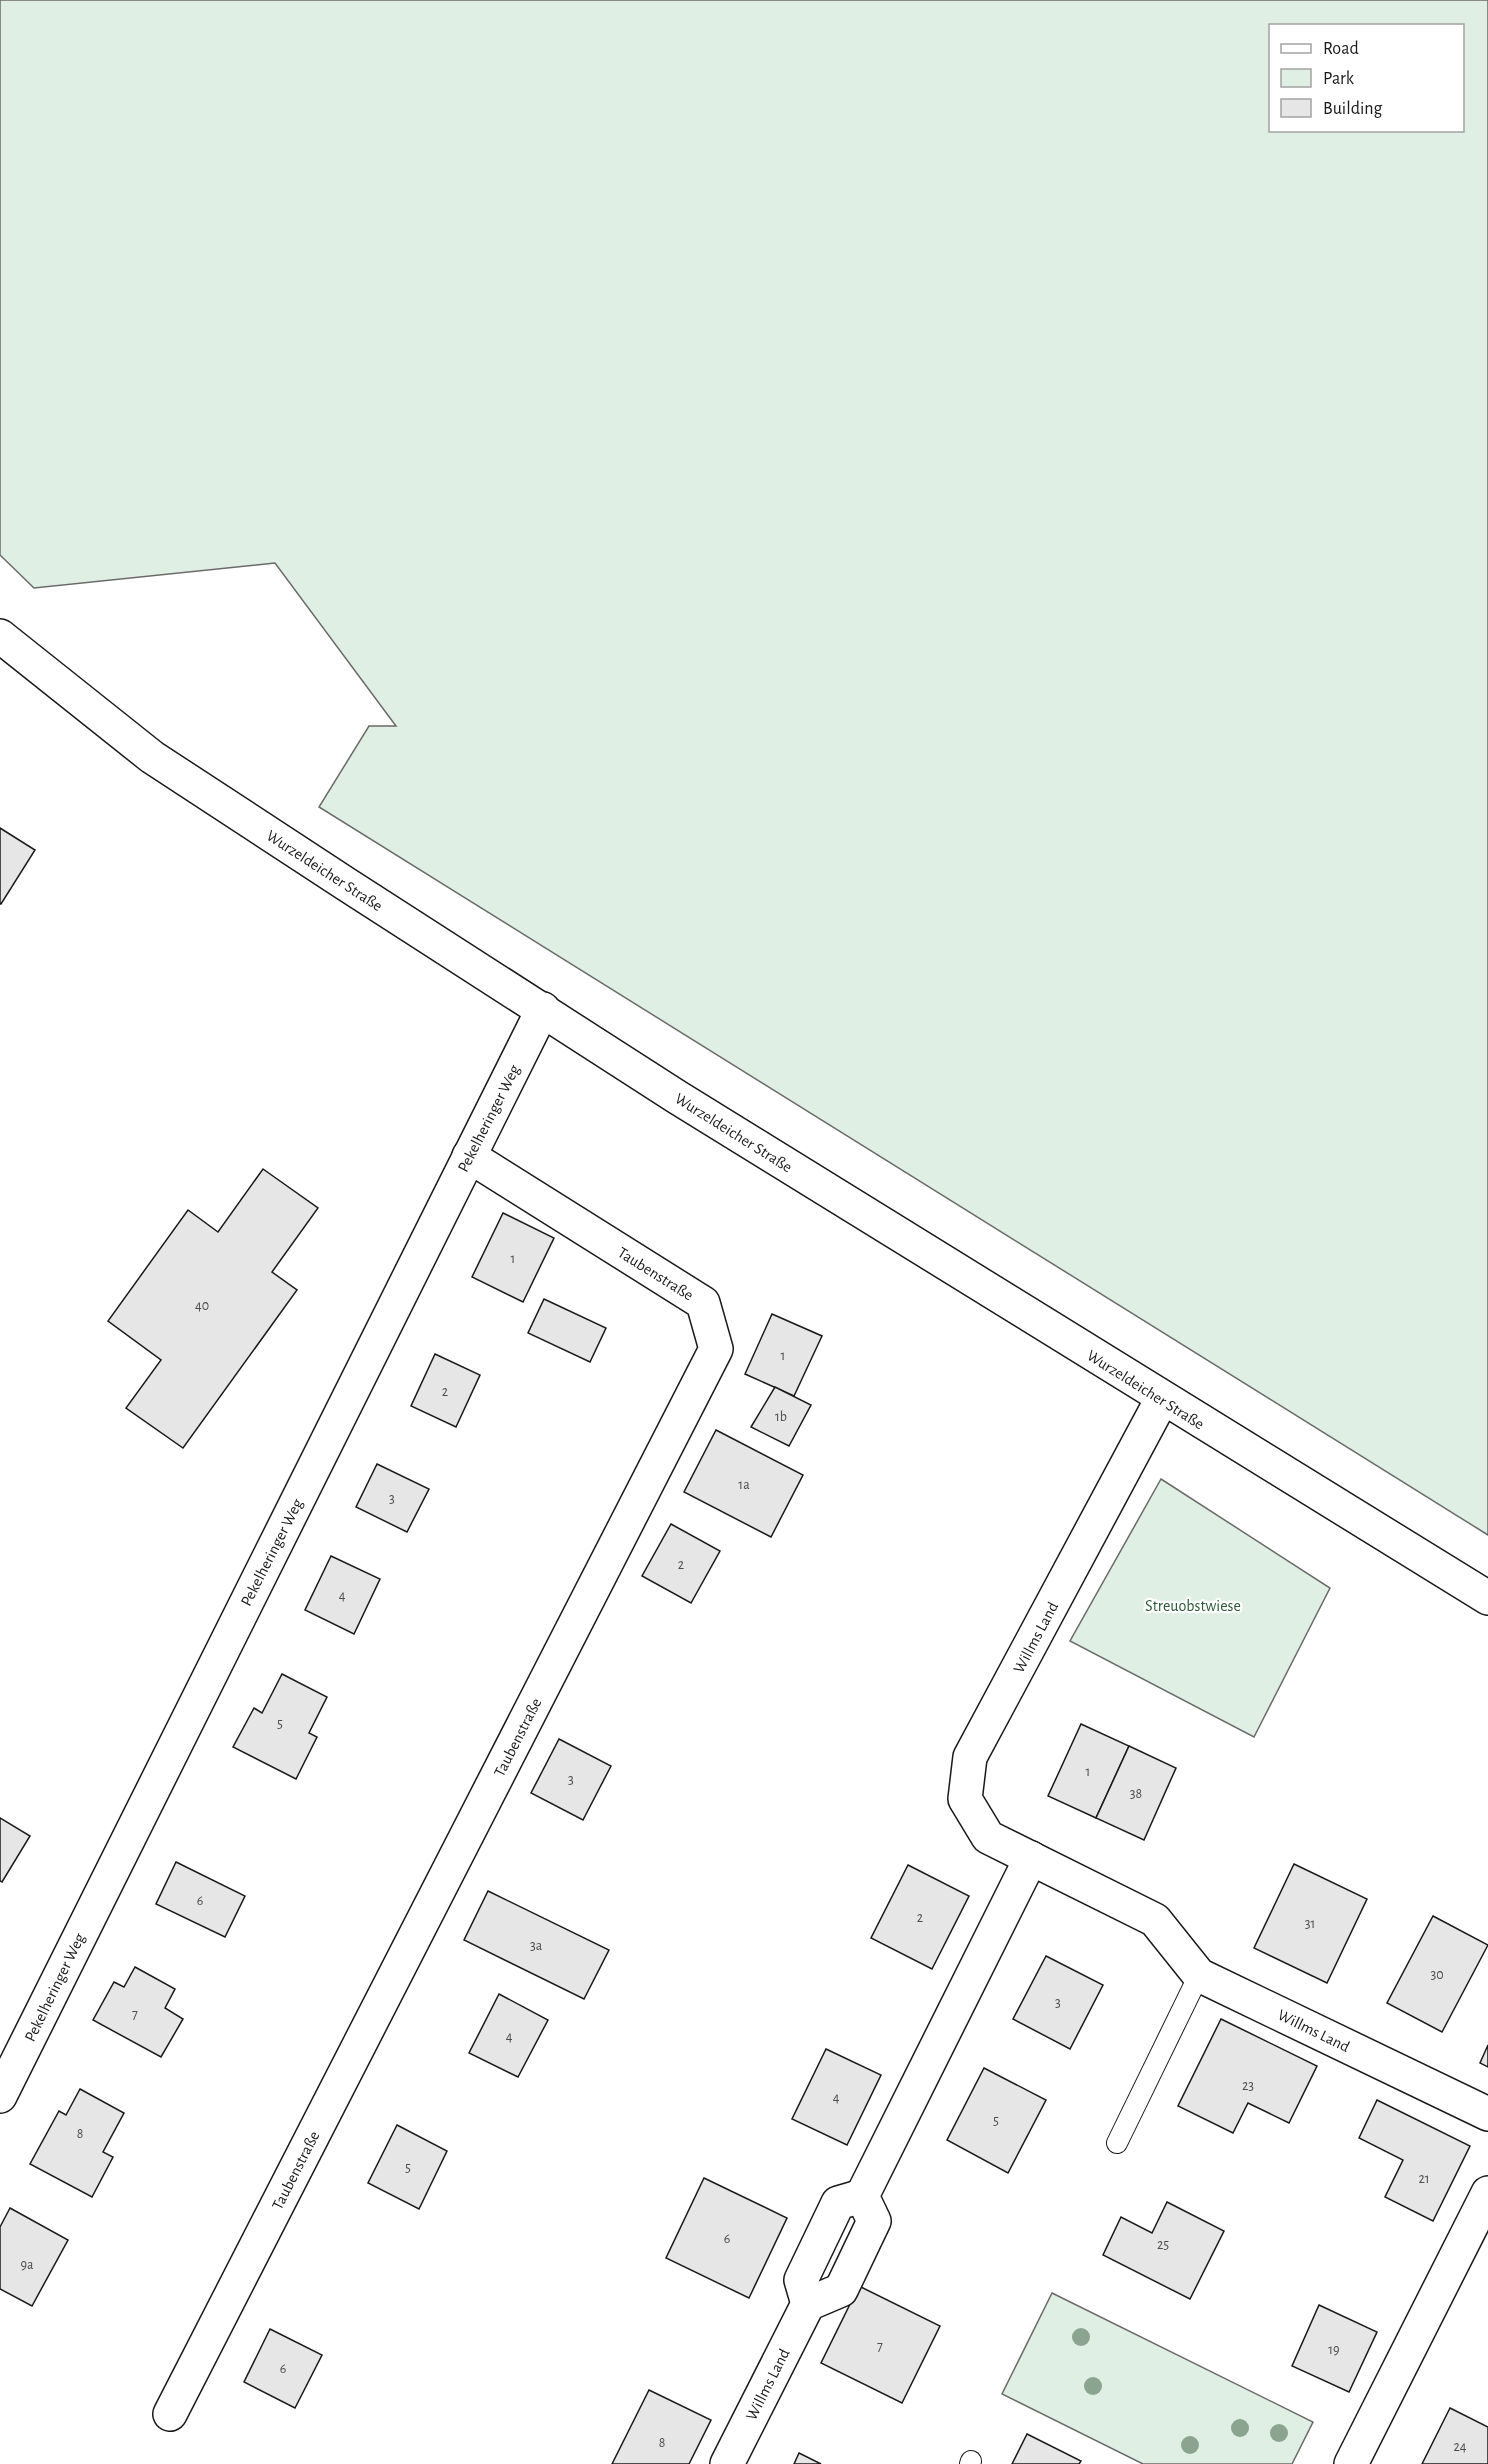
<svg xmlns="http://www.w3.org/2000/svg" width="1488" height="2464" viewBox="0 0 1488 2464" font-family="'Alegreya Sans',sans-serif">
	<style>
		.green { fill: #e0efe3; stroke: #6a6a6a; stroke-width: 1.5; fill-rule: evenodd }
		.building { fill: #e6e6e6; stroke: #1a1a1a; stroke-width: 1.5 }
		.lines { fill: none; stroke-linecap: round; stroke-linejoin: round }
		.lane-casing { stroke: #1a1a1a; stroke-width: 22 }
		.street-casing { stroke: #1a1a1a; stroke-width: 36 }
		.secondary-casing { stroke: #1a1a1a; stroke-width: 36 }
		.lane { stroke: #fff; stroke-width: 20 }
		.street { stroke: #fff; stroke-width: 33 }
		.secondary { stroke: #fff; stroke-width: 33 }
		.tree { fill: #8aa48f }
		.labels { text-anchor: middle; stroke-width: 4.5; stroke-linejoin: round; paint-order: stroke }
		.number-label { font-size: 14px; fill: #4d4d4d }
		.street-label { font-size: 16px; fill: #1a1a1a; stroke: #fff }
		.park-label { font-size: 16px; fill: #2b5a34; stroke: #fff }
	</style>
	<rect width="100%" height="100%" fill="#fff"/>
	<g class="green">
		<path d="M0,0h1488v1535l-1169,-728 50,-81h27l-121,-163 -241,25 -34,-33zM1270,26h192v104h-192z"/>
		<polygon points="1161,1479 1330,1588 1254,1737 1070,1641"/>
		<polygon points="1052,2293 1313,2422 1292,2464 1143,2464 1002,2394"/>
	</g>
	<g class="building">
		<polygon points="0,828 35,850 1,904 0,904"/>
		<polygon points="263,1169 318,1208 272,1272 297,1290 183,1448 126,1408 161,1360 108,1321 188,1210 218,1232"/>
		<polygon points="503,1213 554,1238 523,1302 472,1277"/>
		<polygon points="544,1299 606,1328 590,1362 528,1333"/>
		<polygon points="772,1314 822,1336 794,1396 745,1374"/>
		<polygon points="435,1354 480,1375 456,1427 411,1406"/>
		<polygon points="775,1387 811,1405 789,1446 751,1427"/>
		<polygon points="716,1430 803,1475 771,1537 684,1492"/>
		<polygon points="377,1464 429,1489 407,1532 356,1507"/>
		<polygon points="671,1524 720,1551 691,1603 642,1576"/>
		<polygon points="331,1556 380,1579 354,1634 305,1610"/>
		<polygon points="282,1674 327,1697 309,1733 317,1737 296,1779 233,1747 254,1708 262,1713"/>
		<polygon points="1081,1724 1129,1746 1096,1818 1048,1796"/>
		<polygon points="559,1739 611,1766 583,1820 531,1793"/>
		<polygon points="1129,1746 1176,1768 1144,1840 1096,1818"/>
		<polygon points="0,1818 30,1836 2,1882 0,1881"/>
		<polygon points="176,1862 245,1896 225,1937 156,1904"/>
		<polygon points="1294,1864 1367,1899 1327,1983 1254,1948"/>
		<polygon points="908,1865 969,1896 932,1969 871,1938"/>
		<polygon points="488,1891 609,1950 584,1999 464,1940"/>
		<polygon points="1433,1916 1488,1945 1442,2032 1387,2003"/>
		<polygon points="1046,1956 1103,1985 1070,2049 1013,2019"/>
		<polygon points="135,1967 175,1989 165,2008 183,2019 161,2057 93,2020 114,1982 124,1987"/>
		<polygon points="499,1994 548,2020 518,2077 469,2053"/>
		<polygon points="1221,2019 1317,2066 1289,2123 1248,2103 1233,2133 1178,2106"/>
		<polygon points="1488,2045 1488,2067 1480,2063"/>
		<polygon points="826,2049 881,2075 847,2145 792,2119"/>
		<polygon points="984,2068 1046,2100 1008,2173 947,2140"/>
		<polygon points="80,2089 124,2113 103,2152 113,2157 92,2197 30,2164 59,2111 66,2115"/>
		<polygon points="1377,2100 1470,2146 1433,2221 1385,2197 1403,2160 1359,2138"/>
		<polygon points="397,2125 447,2151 419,2209 368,2183"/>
		<polygon points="704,2178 787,2218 749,2298 666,2258"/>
		<polygon points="1167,2202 1224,2231 1190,2299 1103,2255 1121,2217 1152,2233"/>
		<polygon points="10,2208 68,2240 32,2306 0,2289 0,2227"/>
		<polygon points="859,2286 940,2326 902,2403 821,2363"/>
		<polygon points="1319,2305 1377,2332 1349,2392 1292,2366"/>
		<polygon points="270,2329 322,2355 295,2408 244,2382"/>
		<polygon points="649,2390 711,2420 689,2464 612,2464"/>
		<polygon points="1450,2408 1488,2427 1488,2464 1422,2464"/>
		<polygon points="1027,2434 1081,2461 1079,2464 1012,2464"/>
		<polygon points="799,2453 821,2464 794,2464"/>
	</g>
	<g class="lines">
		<g class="lane-casing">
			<g id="lane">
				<polyline points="1117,2143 1199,1975"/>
				<polyline points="970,2464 971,2461"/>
			</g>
		</g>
		<g class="street-casing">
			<g id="street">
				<polyline points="1162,1399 970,1757 965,1799 988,1837 1155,1920 1199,1975 1488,2114"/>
				<polyline points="0,2096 543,1009"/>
				<polyline points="808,2304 801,2280 838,2203 862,2196"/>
				<polyline points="170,2414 716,1349 703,1303 469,1156"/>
				<polyline points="727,2464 808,2304 841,2290 874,2221 862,2196 1031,1858"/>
				<polyline points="1351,2464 1488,2193"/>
			</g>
		</g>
		<g class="secondary-casing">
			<polyline id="secondary" points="0,636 152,757 346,884 677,1097 1488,1598"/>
		</g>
		<use href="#lane" class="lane"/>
		<use href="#street" class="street"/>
		<use href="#secondary" class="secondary"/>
	</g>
	<g class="tree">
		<circle cx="1081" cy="2337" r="9"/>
		<circle cx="1093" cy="2386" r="9"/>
		<circle cx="1240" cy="2428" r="9"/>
		<circle cx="1279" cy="2433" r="9"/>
		<circle cx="1190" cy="2445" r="9"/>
	</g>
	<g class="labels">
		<g class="number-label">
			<text x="513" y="1263">1</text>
			<text x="202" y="1310">40</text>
			<text x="783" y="1360">1</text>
			<text x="445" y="1396">2</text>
			<text x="781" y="1421">1b</text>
			<text x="744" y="1489">1a</text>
			<text x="392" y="1503">3</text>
			<text x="681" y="1569">2</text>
			<text x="342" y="1600">4</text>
			<text x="280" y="1728">5</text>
			<text x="1088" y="1776">1</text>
			<text x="571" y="1784">3</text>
			<text x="1136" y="1798">38</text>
			<text x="200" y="1905">6</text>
			<text x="920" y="1922">2</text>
			<text x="1310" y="1928">31</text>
			<text x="536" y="1950">3a</text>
			<text x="1437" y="1979">30</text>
			<text x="1058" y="2007">3</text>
			<text x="135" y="2018">7</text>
			<text x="509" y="2041">4</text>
			<text x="1248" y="2090">23</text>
			<text x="836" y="2102">4</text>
			<text x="996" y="2125">5</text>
			<text x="80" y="2138">8</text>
			<text x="408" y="2172">5</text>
			<text x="1424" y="2183">21</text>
			<text x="727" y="2243">6</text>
			<text x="1163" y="2249">25</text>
			<text x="27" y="2269">9a</text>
			<text x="880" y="2350">7</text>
			<text x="1334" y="2354">19</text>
			<text x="283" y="2373">6</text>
			<text x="662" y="2447">8</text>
			<text x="1460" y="2451">24</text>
		</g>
		<g class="street-label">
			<text transform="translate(325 870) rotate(33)" y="6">Wurzeldeicher Straße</text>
			<text transform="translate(488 1118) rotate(-63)" y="6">Pekelheringer Weg</text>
			<text transform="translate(734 1132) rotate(32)" y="6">Wurzeldeicher Straße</text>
			<text transform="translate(656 1273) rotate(32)" y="6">Taubenstraße</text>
			<text transform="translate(1146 1389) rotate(32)" y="6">Wurzeldeicher Straße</text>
			<text transform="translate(271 1552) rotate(-63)" y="6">Pekelheringer Weg</text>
			<text transform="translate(1035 1637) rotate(-62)" y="6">Willms Land</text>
			<text transform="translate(517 1737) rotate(-63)" y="6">Taubenstraße</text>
			<text transform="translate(54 1987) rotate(-64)" y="6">Pekelheringer Weg</text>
			<text transform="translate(1314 2030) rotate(26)" y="6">Willms Land</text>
			<text transform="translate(295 2170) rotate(-63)" y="6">Taubenstraße</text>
			<text transform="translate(767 2384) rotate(-63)" y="6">Willms Land</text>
		</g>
		<g class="park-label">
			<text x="1193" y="1611">Streuobstwiese</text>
		</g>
	</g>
	<rect x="1269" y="24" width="195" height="108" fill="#ffffff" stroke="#a3a3a3" stroke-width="1.5"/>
	<rect x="1281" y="44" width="30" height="9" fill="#ffffff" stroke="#a3a3a3" stroke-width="1.5"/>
	<text x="1323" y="54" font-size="18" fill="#1a1a1a">Road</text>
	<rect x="1281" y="69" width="30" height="18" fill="#e0efe3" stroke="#a3a3a3" stroke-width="1.5"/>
	<text x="1323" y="84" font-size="18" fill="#1a1a1a">Park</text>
	<rect x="1281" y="99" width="30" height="18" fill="#e6e6e6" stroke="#a3a3a3" stroke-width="1.5"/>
	<text x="1323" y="114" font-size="18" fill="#1a1a1a">Building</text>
</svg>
